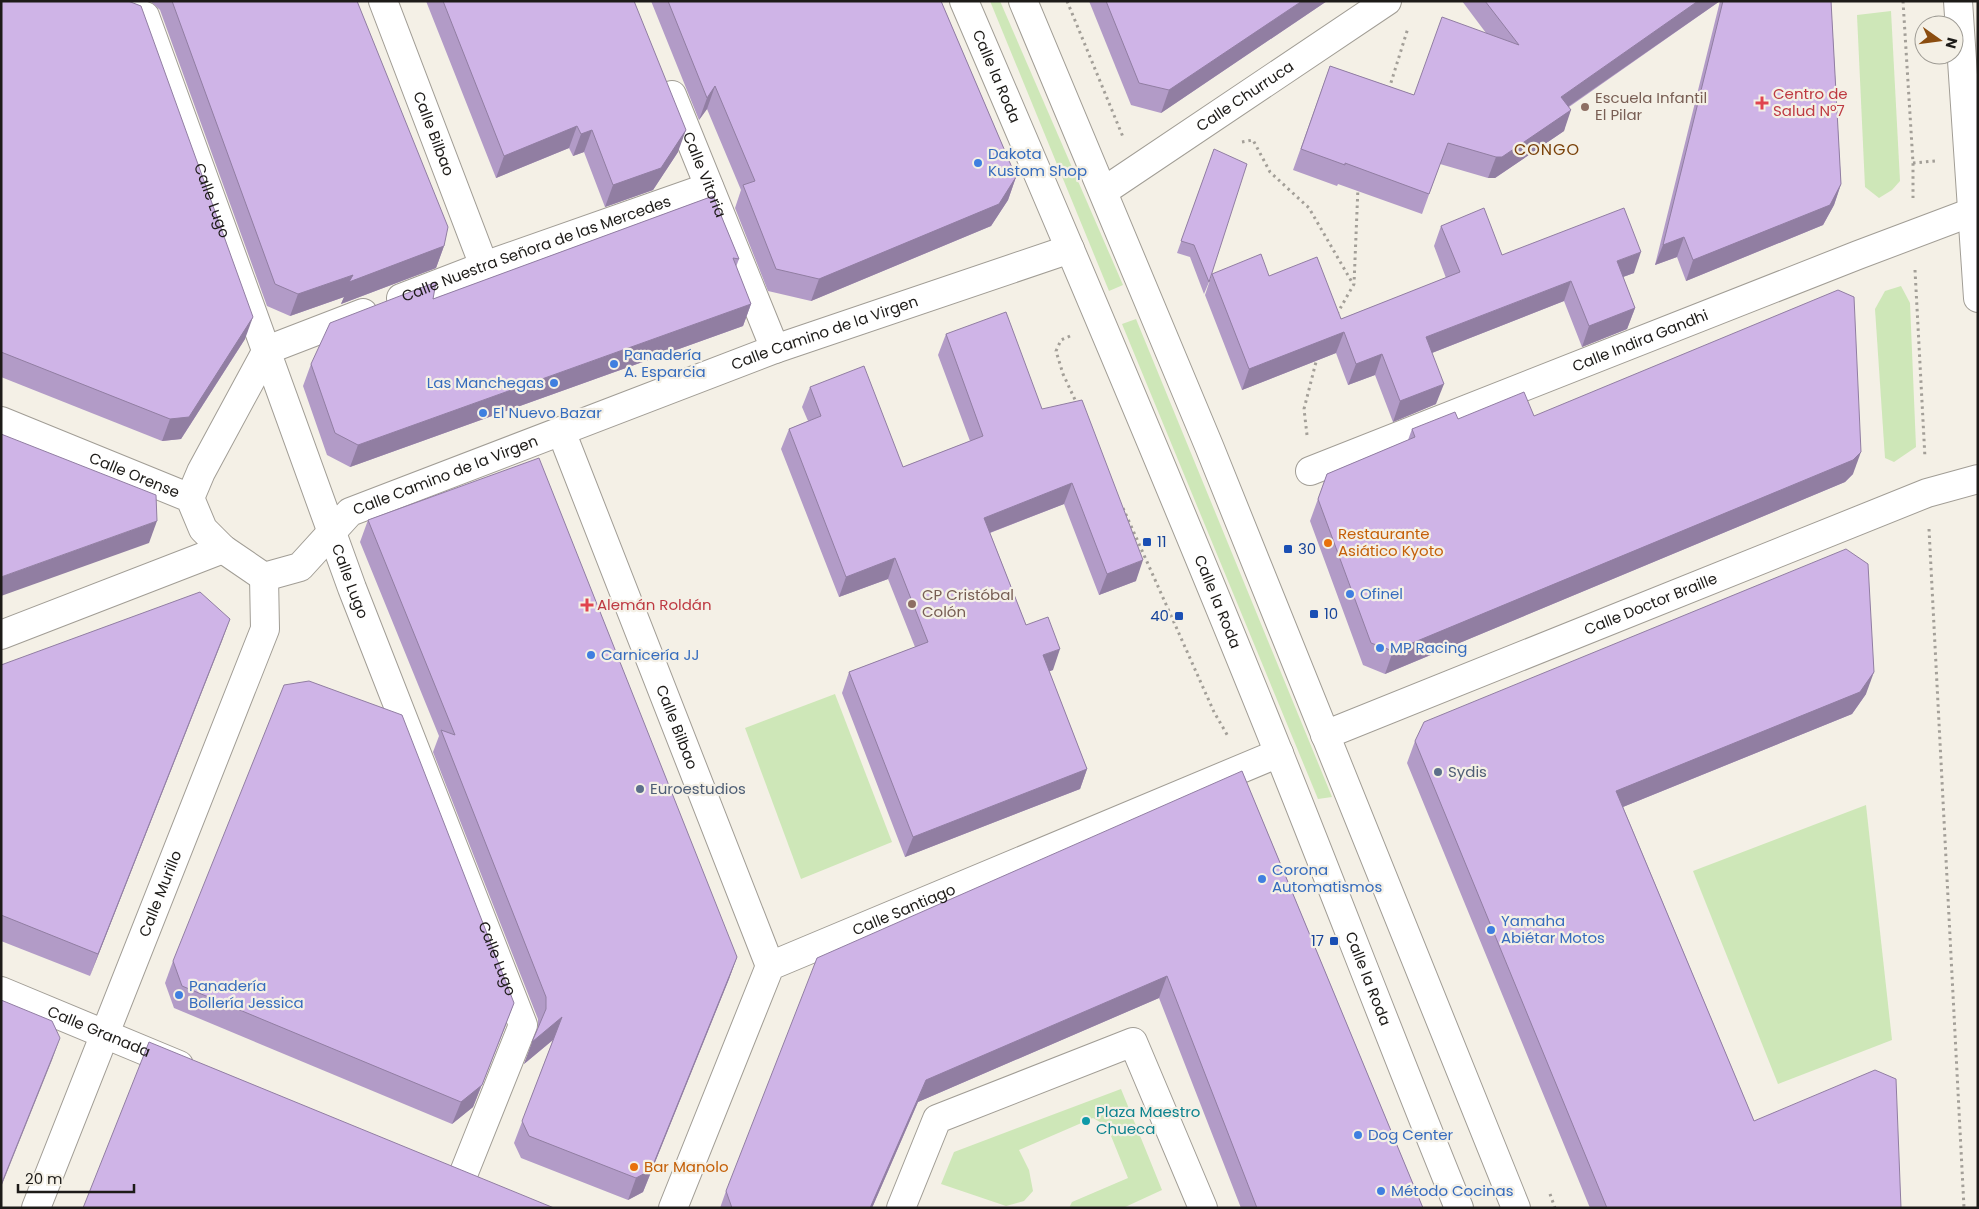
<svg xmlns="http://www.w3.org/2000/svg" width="1979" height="1209" viewBox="0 0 1979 1209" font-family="Poppins,sans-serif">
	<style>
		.green { fill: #cee7b8 }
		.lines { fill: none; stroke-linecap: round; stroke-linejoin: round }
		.pedestrian-casing { stroke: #a19d95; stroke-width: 30 }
		.minor-casing { stroke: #a19d95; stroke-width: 30 }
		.primary-casing { stroke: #a19d95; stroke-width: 30 }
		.path { stroke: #a39f98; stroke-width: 3; stroke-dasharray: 2.5 4; stroke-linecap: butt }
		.pedestrian { stroke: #fff; stroke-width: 28 }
		.minor { stroke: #fff; stroke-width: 28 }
		.primary { stroke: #fff; stroke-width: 28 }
		.wall { fill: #b29bc7 }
		.shaded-wall { fill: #917ea2 }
		.building { fill: #cfb4e7; stroke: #917ea2 }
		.health-dot { fill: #e0444e; stroke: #f4f0e6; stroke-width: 2 }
		.education-dot { fill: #8d6e63; stroke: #f4f0e6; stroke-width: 2 }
		.shop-dot { fill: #3f7fe0; stroke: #f4f0e6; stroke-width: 2 }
		.transit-dot { fill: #1a4fb4; stroke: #f4f0e6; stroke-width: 2 }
		.food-dot { fill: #e8710a; stroke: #f4f0e6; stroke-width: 2 }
		.service-dot { fill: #5c6f8a; stroke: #f4f0e6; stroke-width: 2 }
		.culture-dot { fill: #0f9aa8; stroke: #f4f0e6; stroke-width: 2 }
		.labels { text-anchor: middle; stroke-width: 4.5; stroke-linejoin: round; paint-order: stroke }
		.street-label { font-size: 15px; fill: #1d1b18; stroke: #f4f0e6 }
		.health-label { font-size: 15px; fill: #be3a42; stroke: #f4f0e6; text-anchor: start }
		.education-label { font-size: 15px; fill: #785e54; stroke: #f4f0e6; text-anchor: start }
		.shop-label { font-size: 15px; fill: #366cbe; stroke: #f4f0e6; text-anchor: start }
		.food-label { font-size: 15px; fill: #c56008; stroke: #f4f0e6; text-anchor: start }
		.transit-label { font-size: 15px; fill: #164399; stroke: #f4f0e6; text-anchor: start }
		.service-label { font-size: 15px; fill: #4e5e75; stroke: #f4f0e6; text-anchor: start }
		.culture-label { font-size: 15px; fill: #0d838f; stroke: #f4f0e6; text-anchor: start }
		.neighbourhood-label { font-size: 16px; letter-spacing: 1px; fill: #7a4209; stroke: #f4f0e6 }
	</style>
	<rect width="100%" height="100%" fill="#f4f0e6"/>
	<g class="green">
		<polygon points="990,1 1000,1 1123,285 1109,291"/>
		<polygon points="1891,11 1900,181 1892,190 1879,198 1865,187 1857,15"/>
		<polygon points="1901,286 1910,303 1916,447 1894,462 1885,458 1875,309 1885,291"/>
		<polygon points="1136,319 1332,797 1318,799 1122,324"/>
		<polygon points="835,694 892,842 801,879 745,728"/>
		<polygon points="1866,805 1892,1040 1778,1084 1693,871"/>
		<polygon points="1121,1089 1162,1190 1123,1208 1069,1208 1072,1202 1128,1178 1107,1126 1093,1118 1019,1150 1029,1170 1033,1191 1024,1201 1006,1206 941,1184 954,1152"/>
	</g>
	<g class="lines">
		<g class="pedestrian-casing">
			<g id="pedestrian">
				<path id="s1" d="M105,1l40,15 207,572 171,437 -62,155"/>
			</g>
		</g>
		<g class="minor-casing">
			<g id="minor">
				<path id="s2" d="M383,1l101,265"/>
				<polyline points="1958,1 1978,298"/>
				<path id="s3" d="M672,95l103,254"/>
				<path id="s4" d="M1104,191l283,-190"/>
				<path id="s5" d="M401,298l83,-32 225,-79"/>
				<path id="s6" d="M1,421l189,77 13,31 20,20 41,28"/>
				<path id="s7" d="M561,431l209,535"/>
				<path id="s8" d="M1310,471l548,-216 114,-43"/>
				<polyline points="190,498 201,472 267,350 363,313"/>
				<path id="s9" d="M264,577l36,-10 50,-55 425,-163 295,-100"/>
				<polyline points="1,635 223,549"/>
				<path id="s10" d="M1325,735l602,-242 51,-14"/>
				<path id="s11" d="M1,991l178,74"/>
				<path id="s12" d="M36,1208l229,-579 -1,-52"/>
				<path id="s13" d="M673,1208l97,-242 509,-213"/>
				<polyline points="901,1208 937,1119 1133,1042 1203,1208"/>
			</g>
		</g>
		<g class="primary-casing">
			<g id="primary">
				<path id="s14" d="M964,1c107,249 213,498 314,750 61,152 119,305 181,457"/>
				<polyline points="1023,1 1209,446 1516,1208"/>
			</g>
		</g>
		<g class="path">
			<polyline points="1067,1 1123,137"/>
			<polyline points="1903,1 1913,163 1913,198"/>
			<polyline points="1389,89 1408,28"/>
			<polyline points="1242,142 1253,140 1270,172 1309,208 1353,284"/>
			<polyline points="1913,163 1935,161"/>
			<polyline points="1915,270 1925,458"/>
			<polyline points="1337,314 1354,284 1358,187"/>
			<polyline points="1070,336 1061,340 1056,351 1063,374 1077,404"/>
			<polyline points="1307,435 1304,409 1317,358"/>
			<polyline points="1123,508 1214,712 1229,738"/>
			<polyline points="1929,529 1964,1208"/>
			<polyline points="1550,1194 1555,1208"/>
		</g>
		<use href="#pedestrian" class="pedestrian"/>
		<use href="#minor" class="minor"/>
		<use href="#primary" class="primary"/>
	</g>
	<g class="wall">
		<polygon points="1,1 245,339 181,439 162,441 1,377"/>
		<polygon points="150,1 357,1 444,246 436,268 341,304 344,297 290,316 267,306 160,10"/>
		<polygon points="426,1 634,1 678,152 653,190 605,207 584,152 573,156 569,148 496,178"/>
		<polygon points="651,1 941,1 1016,177 1008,200 991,226 811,301 768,291 735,208 741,190 707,109 699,120"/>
		<polygon points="1089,1 1327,1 1161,113 1131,105"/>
		<polygon points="1462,1 1720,1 1569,107 1564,131 1495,178 1488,178 1440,164 1422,214 1338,184 1337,186 1293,170 1330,66 1414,95 1486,33"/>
		<polygon points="1720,1 1831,1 1841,184 1834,205 1823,225 1686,281 1677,257 1655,265"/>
		<polygon points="1214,149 1209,282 1204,294 1190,257 1177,253"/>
		<polygon points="713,196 739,259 736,267 751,304 743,326 350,467 327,455 303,386 311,364 433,299"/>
		<polygon points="1441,226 1502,255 1634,273 1623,277 1635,308 1627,329 1582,347 1564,301 1432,353 1436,404 1393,422 1375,375 1348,385 1336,353 1242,390 1205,295 1212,274 1269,276 1341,319 1446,278 1434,246"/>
		<polygon points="946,334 1042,409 1136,581 1099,595 1064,504 990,533 1026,625 1053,670 1049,671 1087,769 1080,789 905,857 842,693 849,672 915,647 888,579 839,597 781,449 789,429 808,421 802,407 810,387 903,467 970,441 938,355"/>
		<polygon points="1534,416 1853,474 1845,482 1385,674 1363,665 1310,521 1327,474 1408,440 1412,429 1458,419"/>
		<polygon points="368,520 737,957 729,979 643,1192 628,1200 521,1158 514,1143 553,1040 524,1064 538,1029 538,1019 433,752 439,736 360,542"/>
		<polygon points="230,619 90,976 1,941 1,665"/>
		<polygon points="1866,694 1852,714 1623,807 1754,1121 1901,1208 1590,1208 1407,763 1415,741"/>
		<polygon points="1242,771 1423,1208 1241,1208 1159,998 918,1102 872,1208 720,1208 726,1191"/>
		<polygon points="173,961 506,1025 473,1107 452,1124 174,1008 165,983"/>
	</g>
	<g class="shaded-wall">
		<polygon points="1302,1 1327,1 1161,113 1169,90"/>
		<polygon points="1698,1 1720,1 1553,117 1561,97"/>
		<polygon points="715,86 707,109 699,120 707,98"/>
		<polygon points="1571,110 1564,131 1495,178 1488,178 1496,157"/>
		<polygon points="577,126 569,148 496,178 504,156"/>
		<polygon points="592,130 584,152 573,156 581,134"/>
		<polygon points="686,130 678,152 653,190 605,207 613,185"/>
		<polygon points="1016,177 1008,200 991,226 811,301 819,279"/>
		<polygon points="1841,184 1834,205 1823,225 1686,281 1693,260"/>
		<polygon points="1684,237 1677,257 1655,265 1663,245"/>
		<polygon points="444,246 436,268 341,304 344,297 290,316 298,294 353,275"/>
		<polygon points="1641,252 1634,273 1609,282 1617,261"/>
		<polygon points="1571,281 1564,301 1419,358 1426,337"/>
		<polygon points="751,304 743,326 350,467 358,445"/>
		<polygon points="1635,308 1627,329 1582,347 1589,326"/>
		<polygon points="253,317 245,339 181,439 162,441 170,419"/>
		<polygon points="1344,332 1336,353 1242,390 1249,369"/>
		<polygon points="1382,354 1375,375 1348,385 1356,364"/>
		<polygon points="1444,384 1436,404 1393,422 1400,401"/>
		<polygon points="1861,452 1853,474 1845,482 1385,674 1393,651"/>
		<polygon points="1072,483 1064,504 976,538 984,518"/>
		<polygon points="157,521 149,543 1,596 1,577"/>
		<polygon points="895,558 888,579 839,597 846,577"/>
		<polygon points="1143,560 1136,581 1099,595 1107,574"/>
		<polygon points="230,619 222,641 90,976 98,954"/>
		<polygon points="1060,649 1053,670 1036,676 1043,655"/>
		<polygon points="1874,672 1866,694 1852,714 1608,813 1616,791"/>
		<polygon points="1087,769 1080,789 905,857 913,837"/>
		<polygon points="737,957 729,979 643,1192 628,1200 636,1178"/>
		<polygon points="1167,976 1159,998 918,1102 872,1208 870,1208 926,1080"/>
		<polygon points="514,1003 473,1107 452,1124 461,1102"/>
		<polygon points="562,1017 554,1039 524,1064 532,1042"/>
		<polygon points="60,1038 52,1060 1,1187 1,1185"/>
	</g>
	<g class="building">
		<polygon points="1,1 128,1 141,6 253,317 189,417 170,419 1,352"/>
		<polygon points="172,1 357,1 448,227 444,246 349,282 353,275 298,294 275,284"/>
		<polygon points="443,1 634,1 686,130 661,168 613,185 592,130 581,134 577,126 504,156"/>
		<polygon points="668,1 941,1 1016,177 999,204 819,279 776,269 743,185 755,181 715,86 707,98"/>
		<polygon points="1106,1 1302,1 1169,90 1139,83"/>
		<polygon points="1485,1 1698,1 1561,97 1571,110 1502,157 1496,157 1448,143 1429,194 1345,163 1345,165 1301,149 1330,66 1414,95 1442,17 1519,45"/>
		<polygon points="1723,1 1831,1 1841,184 1830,205 1693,260 1684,237 1663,245"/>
		<polygon points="1214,149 1247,164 1209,282 1194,245 1181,241"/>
		<polygon points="713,196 739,259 733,258 751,304 358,445 335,433 311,364 330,323 436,282 433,299"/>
		<polygon points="1484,208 1502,255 1624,208 1641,252 1617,261 1635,308 1589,326 1571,281 1426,337 1444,384 1400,401 1382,354 1356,364 1344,332 1249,369 1212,274 1261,254 1269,276 1317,257 1341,319 1460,272 1441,226"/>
		<polygon points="1838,290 1854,297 1861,452 1853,460 1393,651 1371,643 1318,499 1327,474 1415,437 1412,429 1455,412 1458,419 1524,392 1534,416"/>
		<polygon points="1006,312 1042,409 1082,400 1143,560 1107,574 1072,483 984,518 1026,625 1048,617 1060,649 1043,655 1087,769 913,837 849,672 928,642 895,558 846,577 789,429 821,416 810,387 864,366 903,467 983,436 946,334"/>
		<polygon points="1,434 156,495 157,521 1,577"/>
		<polygon points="539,458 737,957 651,1170 636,1178 529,1136 522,1121 562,1017 532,1042 546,1009 546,997 441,730 455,735 368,520"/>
		<polygon points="1846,549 1868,564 1874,672 1860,692 1616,791 1754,1121 1875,1070 1896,1079 1901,1208 1607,1208 1415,741 1424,722"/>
		<polygon points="200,592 230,619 98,954 1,915 1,665"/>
		<polygon points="309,681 402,715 514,1003 482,1085 461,1102 182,986 173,961 284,685"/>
		<polygon points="1242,771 1423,1208 1257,1208 1167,976 926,1080 870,1208 732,1208 726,1191 817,958"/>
		<polygon points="1,1000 52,1021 60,1038 1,1185"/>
		<polygon points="149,1042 554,1208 83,1208"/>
	</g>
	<g class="health-dot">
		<path d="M1759.5 95.5h5v5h5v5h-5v5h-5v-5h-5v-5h5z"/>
		<path d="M584.5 597.5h5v5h5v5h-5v5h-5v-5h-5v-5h5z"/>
	</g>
	<g class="education-dot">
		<circle cx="1585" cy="107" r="5"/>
		<circle cx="912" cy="604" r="5"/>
	</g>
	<g class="shop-dot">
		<circle cx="978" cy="163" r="5"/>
		<circle cx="614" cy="364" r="5"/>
		<circle cx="554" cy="383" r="5"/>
		<circle cx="483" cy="413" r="5"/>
		<circle cx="1350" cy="594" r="5"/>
		<circle cx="1380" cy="648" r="5"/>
		<circle cx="591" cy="655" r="5"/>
		<circle cx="1262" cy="879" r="5"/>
		<circle cx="1491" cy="930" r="5"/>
		<circle cx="179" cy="995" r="5"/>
		<circle cx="1358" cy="1135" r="5"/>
		<circle cx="1381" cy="1191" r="5"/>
	</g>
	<g class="transit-dot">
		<rect x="1142" y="537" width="10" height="10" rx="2.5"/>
		<rect x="1283" y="544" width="10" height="10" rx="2.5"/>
		<rect x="1309" y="609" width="10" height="10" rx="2.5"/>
		<rect x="1174" y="611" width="10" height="10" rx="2.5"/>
		<rect x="1329" y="936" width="10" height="10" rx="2.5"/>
	</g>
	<g class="food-dot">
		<circle cx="1328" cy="543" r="5"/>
		<circle cx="634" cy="1167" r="5"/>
	</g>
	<g class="service-dot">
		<circle cx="1438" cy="772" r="5"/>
		<circle cx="640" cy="789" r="5"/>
	</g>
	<circle class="culture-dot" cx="1086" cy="1121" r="5"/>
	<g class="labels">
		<g class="street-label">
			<text dy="5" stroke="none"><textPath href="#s14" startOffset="82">Calle la Roda</textPath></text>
			<text dy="5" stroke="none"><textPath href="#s4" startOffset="170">Calle Churruca</textPath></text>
			<text dy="5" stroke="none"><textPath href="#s2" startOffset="142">Calle Bilbao</textPath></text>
			<text dy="5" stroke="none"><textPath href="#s3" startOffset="86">Calle Vitoria</textPath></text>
			<text dy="5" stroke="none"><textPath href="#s1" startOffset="239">Calle Lugo</textPath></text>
			<text dy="5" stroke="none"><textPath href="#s5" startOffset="144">Calle Nuestra Señora de las Mercedes</textPath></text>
			<text dy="5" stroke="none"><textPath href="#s9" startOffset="619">Calle Camino de la Virgen</textPath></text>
			<text dy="5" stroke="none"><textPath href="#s8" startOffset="355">Calle Indira Gandhi</textPath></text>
			<text dy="5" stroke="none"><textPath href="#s6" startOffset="144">Calle Orense</textPath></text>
			<text dy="5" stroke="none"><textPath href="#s9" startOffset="214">Calle Camino de la Virgen</textPath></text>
			<text dy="5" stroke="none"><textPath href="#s1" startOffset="644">Calle Lugo</textPath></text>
			<text dy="5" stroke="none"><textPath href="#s14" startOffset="652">Calle la Roda</textPath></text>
			<text dy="5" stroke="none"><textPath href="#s10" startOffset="351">Calle Doctor Braille</textPath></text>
			<text dy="5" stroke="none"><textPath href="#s7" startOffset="318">Calle Bilbao</textPath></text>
			<text dy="5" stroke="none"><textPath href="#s12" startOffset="338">Calle Murillo</textPath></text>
			<text dy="5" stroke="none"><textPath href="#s13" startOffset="406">Calle Santiago</textPath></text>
			<text dy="5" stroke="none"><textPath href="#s1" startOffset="1049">Calle Lugo</textPath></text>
			<text dy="5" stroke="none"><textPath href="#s14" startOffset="1058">Calle la Roda</textPath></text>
			<text dy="5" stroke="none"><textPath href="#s11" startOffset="106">Calle Granada</textPath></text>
		</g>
		<g class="health-label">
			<text x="1773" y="99">Centro de<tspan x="1773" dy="17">Salud Nº7</tspan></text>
			<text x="597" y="610">Alemán Roldán</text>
		</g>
		<g class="education-label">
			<text x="1595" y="103">Escuela Infantil<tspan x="1595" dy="17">El Pilar</tspan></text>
			<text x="922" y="600">CP Cristóbal<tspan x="922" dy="17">Colón</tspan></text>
		</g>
		<g class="shop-label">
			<text x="988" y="159">Dakota<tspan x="988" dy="17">Kustom Shop</tspan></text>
			<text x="624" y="360">Panadería<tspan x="624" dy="17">A. Esparcia</tspan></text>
			<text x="544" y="388" text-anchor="end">Las Manchegas</text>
			<text x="493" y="418">El Nuevo Bazar</text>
			<text x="1360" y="599">Ofinel</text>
			<text x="1390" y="653">MP Racing</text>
			<text x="601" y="660">Carnicería JJ</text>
			<text x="1272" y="875">Corona<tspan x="1272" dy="17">Automatismos</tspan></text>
			<text x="1501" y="926">Yamaha<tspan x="1501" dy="17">Abiétar Motos</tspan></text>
			<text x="189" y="991">Panadería<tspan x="189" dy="17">Bollería Jessica</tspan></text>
			<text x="1368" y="1140">Dog Center</text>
			<text x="1391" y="1196">Método Cocinas</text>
		</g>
		<g class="food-label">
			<text x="1338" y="539">Restaurante<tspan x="1338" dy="17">Asiático Kyoto</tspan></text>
			<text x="644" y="1172">Bar Manolo</text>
		</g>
		<g class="transit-label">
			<text x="1157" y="547">11</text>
			<text x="1298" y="554">30</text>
			<text x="1324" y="619">10</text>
			<text x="1169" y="621" text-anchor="end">40</text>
			<text x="1324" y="946" text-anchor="end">17</text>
		</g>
		<g class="service-label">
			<text x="1448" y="777">Sydis</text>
			<text x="650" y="794">Euroestudios</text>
		</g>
		<g class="culture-label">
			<text x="1096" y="1117">Plaza Maestro<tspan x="1096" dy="17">Chueca</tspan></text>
		</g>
		<g class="neighbourhood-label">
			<text x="1547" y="155">CONGO</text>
		</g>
	</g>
	<rect width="1979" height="1209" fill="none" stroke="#1d1b18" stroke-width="5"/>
	<g transform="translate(1939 40) rotate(104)"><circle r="24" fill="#f4f0e6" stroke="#9e9b94"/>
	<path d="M0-4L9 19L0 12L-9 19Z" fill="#8b4d10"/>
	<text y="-8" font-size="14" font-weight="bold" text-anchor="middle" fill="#1d1b18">N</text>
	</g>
	<path d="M18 1184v8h116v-8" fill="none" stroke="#1d1b18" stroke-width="2.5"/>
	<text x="25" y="1184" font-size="15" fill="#1d1b18" stroke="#f4f0e6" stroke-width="4" paint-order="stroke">20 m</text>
</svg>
